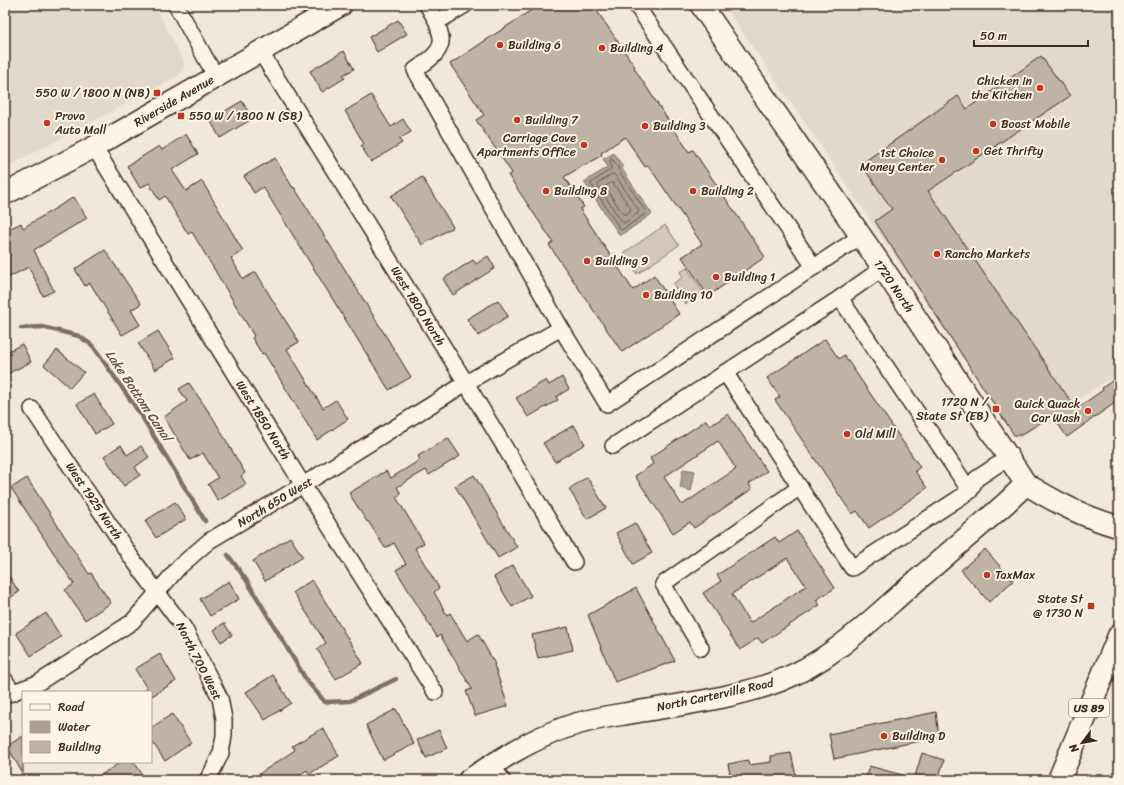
<svg xmlns="http://www.w3.org/2000/svg" width="1124" height="785" viewBox="0 0 1124 785" font-family="Sriracha,sans-serif">
	<style>
		.built { fill: #e1d9c9 }
		.pitch { fill: #d2c9ba; stroke: #867a6c }
		.water { fill: #aaa091; stroke: #7e7163 }
		.lines { fill: none; stroke-linecap: round; stroke-linejoin: round }
		.shore { stroke: #67594c; stroke-width: 1 }
		.stream { stroke: #7e7163; stroke-width: 4.5 }
		.building { fill: #beb3a4; stroke: #3b2a1e; fill-rule: evenodd }
		.street-casing { stroke: #3b2a1e; stroke-width: 18 }
		.secondary-casing { stroke: #3b2a1e; stroke-width: 24 }
		.primary-casing { stroke: #3b2a1e; stroke-width: 25 }
		.street { stroke: #fcf5e5; stroke-width: 15 }
		.secondary { stroke: #fcf5e5; stroke-width: 21 }
		.primary { stroke: #fcf5e5; stroke-width: 22 }
		.poi-dot { fill: #c8321e; stroke: #fcf5e5; stroke-width: 1.5 }
		.labels { text-anchor: middle; stroke-width: 4; stroke-linejoin: round; paint-order: stroke }
		.shield { fill: #fcf5e5; stroke: #75675a; stroke-width: 1 }
		.shield-label { font-size: 11px; font-weight: bold; fill: #3b2a1e }
		.poi-label { font-size: 12px; fill: #3b2a1e; stroke: #fcf5e5; text-anchor: start }
		.street-label { font-size: 12px; fill: #3b2a1e; stroke: #fcf5e5 }
		.water-label { font-size: 13px; font-style: italic; fill: #625346; stroke: #fcf5e5 }
	</style>
	<rect width="100%" height="100%" fill="#f0e9d9"/>
	<filter id="ink" filterUnits="userSpaceOnUse"><feTurbulence type="fractalNoise" baseFrequency=".025" numOctaves="2"/><feDisplacementMap in="SourceGraphic" scale="8" xChannelSelector="R" yChannelSelector="G"/><feConvolveMatrix kernelMatrix="1 2 1 2 8 2 1 2 1" color-interpolation-filters="sRGB"/></filter>
	<g filter="url(#ink)">
		<g class="built">
			<polygon points="5,5 154,5 182,58 184,63 183,69 179,75 172,79 5,168"/>
			<polygon points="724,5 1119,5 1119,372 1018,440 822,148"/>
		</g>
		<g class="pitch">
			<polygon points="665,225 679,245 637,274 624,253"/>
			<polygon points="687,268 703,292 686,304 673,284 683,277 680,272"/>
		</g>
		<g class="water">
			<polygon points="614,153 623,167 622,169 652,214 620,236 584,182 608,167 603,159"/>
			<polygon points="683,469 695,471 691,491 680,488"/>
		</g>
		<g class="lines">
			<g class="shore">
				<polygon points="611,159 613,160 618,167 619,171 646,212 645,214 622,230 620,229 591,184 591,183 611,169 611,166 610,161"/>
				<polygon points="612,174 615,175 639,211 638,213 624,223 622,222 598,186 598,184"/>
				<polygon points="611,183 613,183 631,209 630,211 626,214 623,214 606,188 606,186"/>
			</g>
			<g class="stream">
				<polyline points="21,328 42,327 79,336 93,346 141,415 205,521"/>
				<polyline points="228,555 247,581 307,681 325,702 350,701 396,679"/>
			</g>
		</g>
		<g class="building">
			<polygon points="539,5 593,5 635,67 634,68 689,152 693,150 765,257 708,296 682,257 702,244 648,165 645,167 625,137 601,153 602,155 586,165 584,165 564,177 584,207 580,209 633,290 654,275 679,314 622,352 549,245 553,242 508,175 512,173 476,120 484,115 450,64"/>
			<polygon points="398,20 407,34 377,52 369,37"/>
			<polygon points="344,51 354,69 343,75 345,78 322,92 310,71"/>
			<polygon points="1041,56 1070,96 928,191 1076,409 1103,390 1102,388 1119,376 1119,400 1067,437 1052,415 1021,435 1014,435 875,221 892,209 861,164 958,96 967,109"/>
			<polygon points="371,95 391,127 403,119 411,132 399,139 402,143 371,162 361,146 364,144 345,111"/>
			<polygon points="242,101 252,119 220,138 210,120"/>
			<polygon points="186,134 198,154 172,170 186,191 202,181 243,251 231,258 243,279 256,272 270,296 299,342 287,349 323,408 336,400 348,419 317,440 264,353 262,354 252,338 254,336 192,232 188,234 165,196 159,200 149,183 140,188 127,166 159,146 162,150"/>
			<polygon points="275,158 293,188 294,187 309,211 411,377 389,390 263,187 254,193 244,176"/>
			<polygon points="422,177 453,227 422,245 391,196"/>
			<polygon points="74,197 87,218 34,250 54,291 43,296 29,267 5,279 5,231 21,223 23,228"/>
			<polygon points="105,250 141,304 131,310 140,325 122,335 90,283 85,286 75,269"/>
			<polygon points="488,256 495,268 453,295 443,279 473,260 476,264"/>
			<polygon points="498,300 508,316 478,336 467,319"/>
			<polygon points="158,331 175,358 155,370 138,343"/>
			<polygon points="825,339 839,359 844,355 920,467 915,471 927,488 869,528 857,511 852,514 775,400 780,397 767,378"/>
			<polygon points="22,344 31,362 5,375 5,353"/>
			<polygon points="57,350 84,372 70,388 44,365"/>
			<polygon points="562,377 569,389 556,397 558,400 528,417 516,398 546,380 549,385"/>
			<polygon points="189,383 213,418 245,473 241,476 246,484 218,501 208,484 218,478 203,453 190,460 164,417 187,401 179,389"/>
			<polygon points="94,394 112,424 95,434 77,404"/>
			<path d="M728,414l39,57 -18,13 3,5 -58,39 -4,-6 -17,11 -38,-57 18,-12 -3,-6 56,-38 4,6zM718,441l18,28 -54,36 -18,-28z"/>
			<polygon points="574,425 585,444 555,462 543,443"/>
			<polygon points="448,438 460,456 429,475 426,470 397,487 401,494 396,497 424,543 415,548 439,588 434,592 447,615 450,613 467,641 478,634 495,664 494,665 508,706 475,716 466,691 472,689 440,635 437,637 396,570 406,564 394,543 385,548 368,521 367,522 349,493 386,471 391,478 420,460 418,456"/>
			<polygon points="121,445 127,455 141,446 149,457 135,467 140,475 124,486 104,456"/>
			<polygon points="474,475 517,547 498,558 455,486"/>
			<polygon points="587,477 606,508 587,519 569,489"/>
			<polygon points="27,478 89,574 91,573 111,603 85,620 65,590 74,584 11,488"/>
			<polygon points="175,502 186,519 156,538 145,521"/>
			<polygon points="635,523 652,553 633,564 616,533"/>
			<path d="M797,531l38,57 -19,12 4,5 -58,38 -4,-5 -18,12 -37,-57 18,-12 -4,-6 58,-38 4,6zM787,558l19,28 -56,37 -18,-29z"/>
			<polygon points="290,537 303,557 265,581 253,561"/>
			<polygon points="985,549 1013,581 989,602 961,570"/>
			<polygon points="513,565 531,596 512,607 494,577"/>
			<polygon points="5,570 19,592 5,601"/>
			<polygon points="312,580 363,663 336,679 317,649 326,643 293,592"/>
			<polygon points="229,581 239,599 210,616 200,599"/>
			<polygon points="636,588 675,661 615,682 588,615"/>
			<polygon points="46,613 61,637 31,656 16,633"/>
			<polygon points="224,623 232,635 221,642 214,630"/>
			<polygon points="568,627 573,650 538,658 532,635"/>
			<polygon points="160,654 176,681 152,696 151,692 149,692 135,669"/>
			<polygon points="273,675 291,703 265,720 246,692"/>
			<polygon points="396,709 414,744 383,760 366,725"/>
			<polygon points="936,712 939,737 834,759 829,734"/>
			<polygon points="172,714 191,743 165,761 151,740 151,728"/>
			<polygon points="323,728 339,756 309,774 307,770 292,780 250,780 295,750 292,746"/>
			<polygon points="439,730 447,748 426,758 417,740"/>
			<polygon points="23,736 23,774 7,746"/>
			<polygon points="791,753 797,780 731,780 728,764 748,760 749,765 771,762 771,756"/>
			<polygon points="922,753 944,760 938,780 914,780"/>
			<polygon points="121,762 134,762 146,780 93,780"/>
			<polygon points="869,766 906,776 906,780 865,780"/>
		</g>
		<g class="lines">
			<g class="street-casing">
				<g id="street">
					<polyline points="176,5 216,77"/>
					<polyline points="427,5 437,22"/>
					<path d="M465,5l-28,17c1,4 3,10 4,15 2,16 -15,25 -26,33l146,258 46,76 254,-168"/>
					<polyline points="636,5 814,267"/>
					<polyline points="260,51 466,383 574,562"/>
					<polyline points="94,147 303,485 435,692"/>
					<polyline points="840,298 883,268"/>
					<polyline points="725,372 852,568 970,491"/>
					<polyline points="32,409 131,557 184,628 220,698 224,719 224,736 221,753 212,772 207,780"/>
					<polyline points="613,446 840,298 970,491 976,479 1009,457"/>
					<polyline points="701,648 663,584 800,487"/>
					<polyline points="5,680 13,693"/>
					<polyline points="5,695 38,683 132,622 179,567 209,541 303,485 466,383 561,328"/>
					<polyline points="492,764 502,780"/>
				</g>
			</g>
			<g class="secondary-casing">
				<g id="secondary">
					<path d="M701,5l182,263 143,216c31,19 58,33 93,43"/>
					<polyline points="5,194 94,147 341,5"/>
					<path d="M469,780c30,-20 61,-40 95,-52 19,-7 40,-11 60,-14 50,-9 109,-15 155,-33 47,-18 85,-54 121,-86 36,-31 71,-61 106,-92l20,-19"/>
				</g>
			</g>
			<g class="primary-casing">
				<polyline id="primary" points="1059,780 1119,636"/>
			</g>
			<use href="#street" class="street"/>
			<use href="#secondary" class="secondary"/>
			<use href="#primary" class="primary"/>
		</g>
	</g>
	<g class="poi-dot">
		<circle cx="500" cy="45" r="4"/>
		<circle cx="602" cy="48" r="4"/>
		<circle cx="1040" cy="88" r="4"/>
		<rect x="153" y="89" width="8" height="8" rx="2"/>
		<rect x="177" y="112" width="8" height="8" rx="2"/>
		<circle cx="517" cy="120" r="4"/>
		<circle cx="47" cy="123" r="4"/>
		<circle cx="993" cy="124" r="4"/>
		<circle cx="645" cy="126" r="4"/>
		<circle cx="584" cy="145" r="4"/>
		<circle cx="976" cy="151" r="4"/>
		<circle cx="942" cy="160" r="4"/>
		<circle cx="546" cy="191" r="4"/>
		<circle cx="693" cy="191" r="4"/>
		<circle cx="937" cy="254" r="4"/>
		<circle cx="587" cy="261" r="4"/>
		<circle cx="716" cy="277" r="4"/>
		<circle cx="646" cy="295" r="4"/>
		<rect x="992" y="405" width="8" height="8" rx="2"/>
		<circle cx="1088" cy="411" r="4"/>
		<circle cx="847" cy="434" r="4"/>
		<circle cx="987" cy="575" r="4"/>
		<rect x="1087" y="602" width="8" height="8" rx="2"/>
		<circle cx="884" cy="736" r="4"/>
	</g>
	<g class="labels">
		<rect class="shield" x="1069" y="699" width="40" height="18" rx="3"/>
		<g class="shield-label">
			<text x="1089" y="712">US 89</text>
		</g>
		<g class="poi-label">
			<text x="508" y="49">Building 6</text>
			<text x="610" y="52">Building 4</text>
			<text x="1032" y="85" text-anchor="end">Chicken in<tspan x="1032" dy="14">the Kitchen</tspan></text>
			<text x="149" y="97" text-anchor="end">550 W / 1800 N (NB)</text>
			<text x="55" y="120">Provo<tspan x="55" dy="14">Auto Mall</tspan></text>
			<text x="189" y="120">550 W / 1800 N (SB)</text>
			<text x="525" y="124">Building 7</text>
			<text x="1001" y="128">Boost Mobile</text>
			<text x="653" y="130">Building 3</text>
			<text x="576" y="142" text-anchor="end">Carriage Cove<tspan x="576" dy="14">Apartments Office</tspan></text>
			<text x="984" y="155">Get Thrifty</text>
			<text x="934" y="157" text-anchor="end">1st Choice<tspan x="934" dy="14">Money Center</tspan></text>
			<text x="554" y="195">Building 8</text>
			<text x="701" y="195">Building 2</text>
			<text x="945" y="258">Rancho Markets</text>
			<text x="595" y="265">Building 9</text>
			<text x="724" y="281">Building 1</text>
			<text x="654" y="299">Building 10</text>
			<text x="988" y="406" text-anchor="end">1720 N /<tspan x="988" dy="14">State St (EB)</tspan></text>
			<text x="1080" y="408" text-anchor="end">Quick Quack<tspan x="1080" dy="14">Car Wash</tspan></text>
			<text x="855" y="438">Old Mill</text>
			<text x="995" y="579">TaxMax</text>
			<text x="1083" y="603" text-anchor="end">State St<tspan x="1083" dy="14">@ 1730 N</tspan></text>
			<text x="892" y="740">Building D</text>
		</g>
		<g class="street-label">
			<text transform="translate(174 101) rotate(-30)" y="4">Riverside Avenue</text>
			<text transform="translate(894 286) rotate(56)" y="4">1720 North</text>
			<text transform="translate(418 306) rotate(58)" y="4">West 1800 North</text>
			<text transform="translate(263 420) rotate(58)" y="4">West 1850 North</text>
			<text transform="translate(94 501) rotate(56)" y="4">West 1925 North</text>
			<text transform="translate(275 502) rotate(-31)" y="4">North 650 West</text>
			<text transform="translate(199 661) rotate(63)" y="4">North 700 West</text>
			<text transform="translate(715 695) rotate(-12)" y="4">North Carterville Road</text>
		</g>
		<g class="water-label">
			<text transform="translate(139 395) rotate(56)" y="5">Lake Bottom Canal</text>
		</g>
	</g>
	<rect width="1124" height="785" fill="none" stroke="#fcf5e5" stroke-width="20"/>
	<rect x="10" y="10" width="1104" height="765" fill="none" stroke="#3b2a1e" stroke-width="1.5" filter="url(#ink)"/>
	<rect x="22" y="691" width="130" height="72" fill="#fcf5e5" stroke="#afa495"/>
	<rect x="30" y="704" width="20" height="6" fill="#fcf5e5" stroke="#afa495"/>
	<text x="58" y="711" font-size="12" fill="#3b2a1e">Road</text>
	<rect x="30" y="721" width="20" height="12" fill="#aaa091" stroke="#afa495"/>
	<text x="58" y="731" font-size="12" fill="#3b2a1e">Water</text>
	<rect x="30" y="741" width="20" height="12" fill="#beb3a4" stroke="#afa495"/>
	<text x="58" y="751" font-size="12" fill="#3b2a1e">Building</text>
	<g transform="translate(1082 743) rotate(238)" stroke="#fcf5e5" stroke-width="3" paint-order="stroke">
	<path d="M0-3L7 15L0 10L-7 15Z" fill="#3b2a1e"/>
	<text y="-6" font-size="11" font-weight="bold" text-anchor="middle" fill="#3b2a1e">N</text>
	</g>
	<path d="M974 40v6h114v-6" fill="none" stroke="#3b2a1e" stroke-width="2"/>
	<text x="980" y="40" font-size="12" fill="#3b2a1e" stroke="#fcf5e5" stroke-width="3" paint-order="stroke">50 m</text>
</svg>
